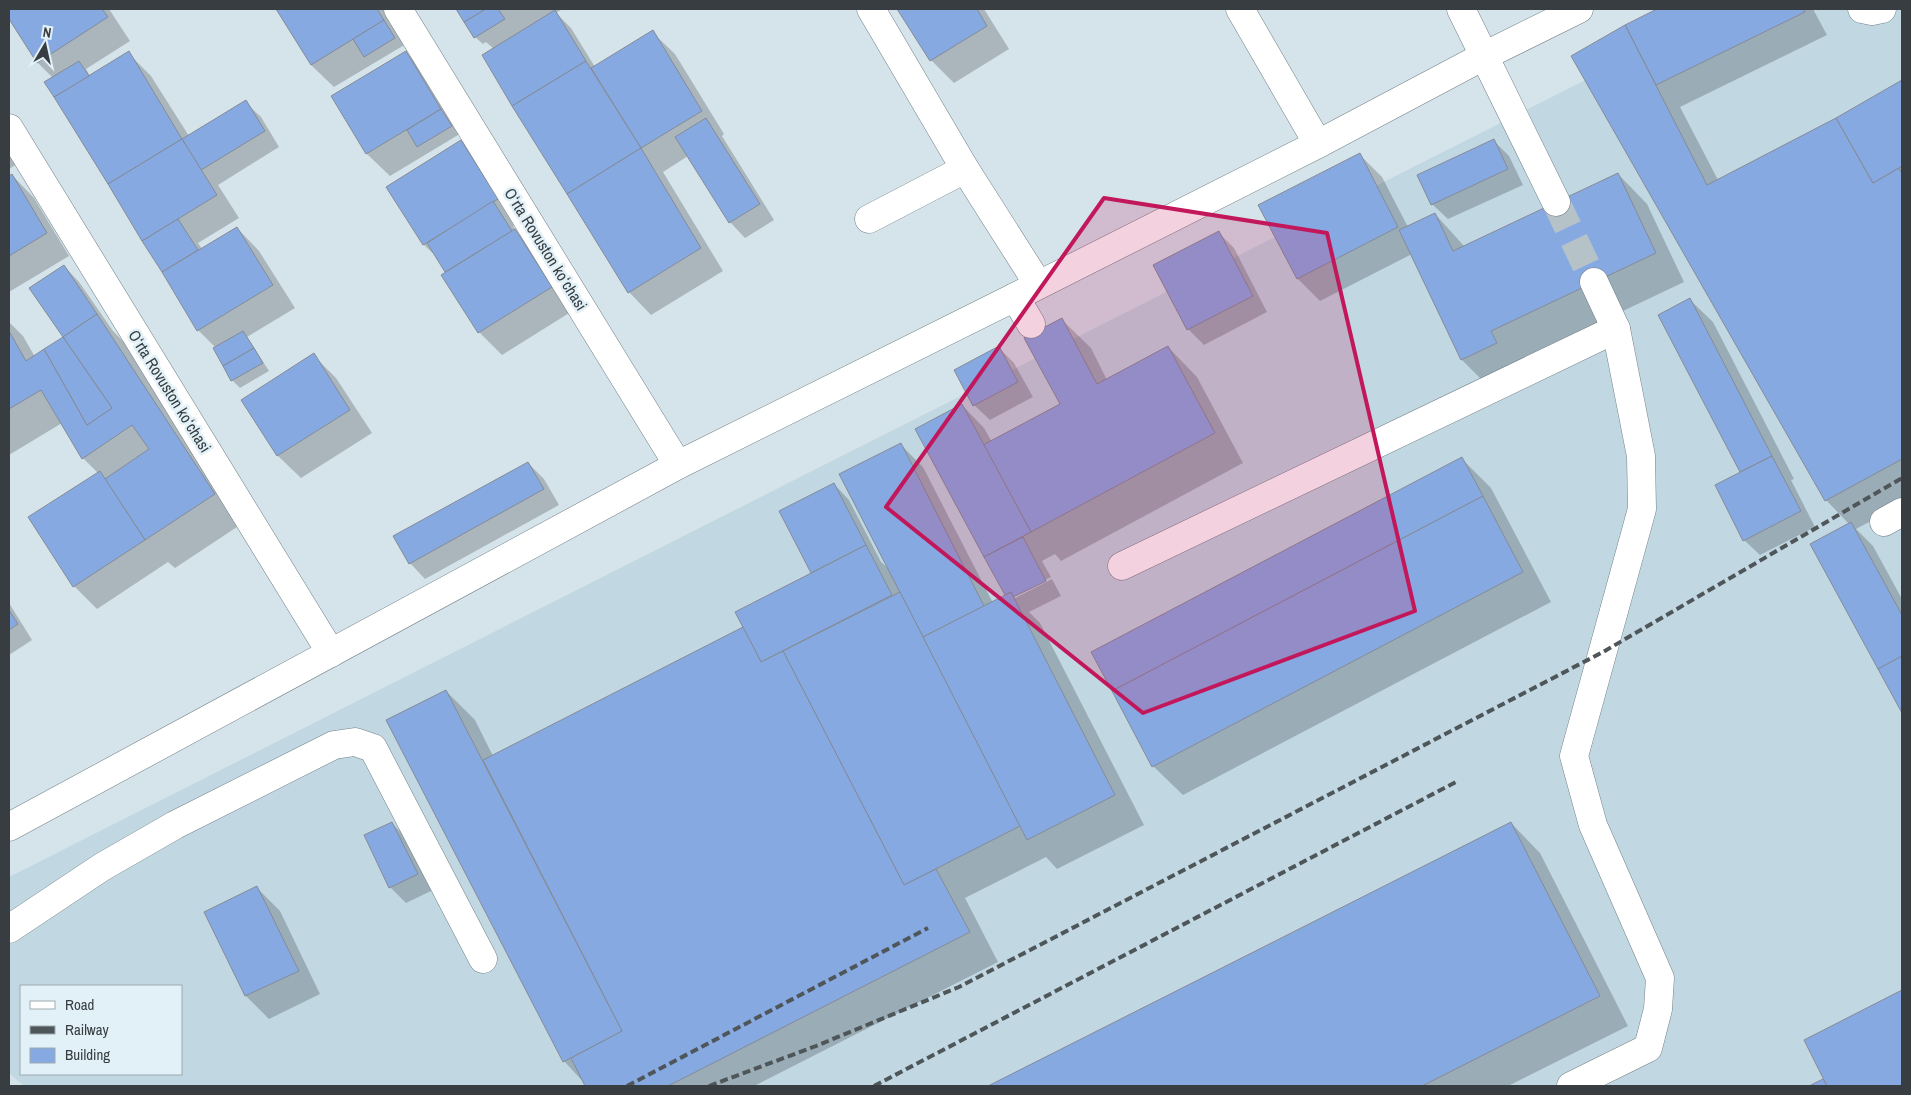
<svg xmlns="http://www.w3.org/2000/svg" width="1911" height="1095" viewBox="0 0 1911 1095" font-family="'Archivo Narrow',sans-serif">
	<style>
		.built { fill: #c1d8e3; fill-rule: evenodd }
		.shadow { fill: #0003 }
		.building { fill: #87a9e2; stroke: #848b96 }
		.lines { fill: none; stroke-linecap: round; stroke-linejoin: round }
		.minor-tunnel { stroke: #b5c3c9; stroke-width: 28; stroke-dasharray: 28 14; stroke-linecap: butt }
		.minor-casing { stroke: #738087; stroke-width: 29 }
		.minor { stroke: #fff; stroke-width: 28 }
		.rail { stroke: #4f565a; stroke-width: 4; stroke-dasharray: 8 4; stroke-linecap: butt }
		.marked { fill: #c2185b; fill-opacity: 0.2; stroke: #c2185b; stroke-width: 4; stroke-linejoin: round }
		.labels { text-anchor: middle; stroke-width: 5; stroke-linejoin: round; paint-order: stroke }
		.street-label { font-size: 16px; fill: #373d40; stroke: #e2f1f8 }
	</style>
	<rect width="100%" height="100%" fill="#d5e4eb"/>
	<path class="built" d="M1726,9h176v1077h-1878l-15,-13v-196zM21,986h160v88h-160z"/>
	<g class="shadow">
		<polygon points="9,9 109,9 130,41 86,69 90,76 128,53 151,76 189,136 245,102 261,117 279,147 218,185 239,218 198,243 202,249 237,228 259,251 295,308 247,337 269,371 240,388 232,380 216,348 198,330 46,82 53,78 38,63 9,17"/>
		<polygon points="279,9 384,9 406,44 334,87 311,65 278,10"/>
		<polygon points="458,9 562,9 556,13 571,28 595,67 652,32 675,54 724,134 722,136 774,220 745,238 730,222 688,156 663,172 723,271 651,315 629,292 494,49 486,42 483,44 475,37"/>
		<polygon points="899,9 984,9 1009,49 954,83 931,60"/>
		<polygon points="1659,9 1813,9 1827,35 1680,107 1718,180 1837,119 1902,82 1902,504 1856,529 1873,546 1902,599 1902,710 1812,545 1849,524 1826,500 1572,56"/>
		<polygon points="406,53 428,75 463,132 390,176 367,154 333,97"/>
		<polygon points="1494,141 1509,156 1523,185 1448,219 1432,204"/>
		<polygon points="460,142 483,164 520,222 513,226 519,235 537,253 574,310 502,355 479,332 443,275 448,272 440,260 424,245 388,187"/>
		<polygon points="9,151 17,164 9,169"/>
		<polygon points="1359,154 1382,177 1408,227 1435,214 1465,247 1618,174 1647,204 1684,282 1520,360 1491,389 1462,360 1412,254 1320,301 1298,279"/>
		<polygon points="12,175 34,198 69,256 9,292 9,177"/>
		<polygon points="1219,233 1234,248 1267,312 1204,345 1188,329"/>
		<polygon points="64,266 79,282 113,331 126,344 243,523 175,568 168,562 97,609 74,586 98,473 83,458 62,423 9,455 9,322 23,336 35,357 65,337"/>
		<polygon points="1690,300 1713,322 1794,479 1791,480 1815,527 1760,555 1744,540 1742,472 1660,315"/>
		<polygon points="1061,319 1091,348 1107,380 1168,347 1197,377 1243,463 1061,561 1055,554 1042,561 1051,577 1013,596 1015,598 1052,579 1061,596 1029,612 1040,623 1144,825 1057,869 1046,857 965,898 998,962 754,1086 587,1086 564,1061 446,691 475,720 493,756 742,629 812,573 781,511 834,484 849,500 881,562 889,569 900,444 923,467 993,603 1007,595 917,430 962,405 984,428 992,442 1061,405"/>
		<polygon points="999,348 1014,363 1033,397 990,420 974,405"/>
		<polygon points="313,355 336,378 372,433 301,478 278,456 242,400"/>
		<polygon points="1462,459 1491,488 1551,602 1183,795 1153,766"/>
		<polygon points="528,463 544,479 559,505 425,579 410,563"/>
		<polygon points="9,603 32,640 9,655"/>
		<polygon points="392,823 407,839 433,890 406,903 390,887"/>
		<polygon points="1511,823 1540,853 1628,1026 1508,1086 990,1086"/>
		<polygon points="257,888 280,911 320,994 269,1019 246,996 206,912"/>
		<polygon points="1902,991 1902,1086 1812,1086 1823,1080 1827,1084 1805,1040"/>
	</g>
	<g class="building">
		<polygon points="9,9 102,9 108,17 37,63 9,19"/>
		<polygon points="276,9 377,9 384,20 311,65"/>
		<polygon points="456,9 486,9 464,22"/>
		<polygon points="486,9 498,9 505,19 474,38 464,22"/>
		<polygon points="897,9 977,9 987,26 930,61"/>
		<polygon points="1657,9 1803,9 1805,12 1656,85 1625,25"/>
		<polygon points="555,10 586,61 512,106 482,55"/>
		<polygon points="384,20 395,38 364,57 353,39"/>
		<polygon points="1625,25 1707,185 1836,118 1873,183 1899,168 1902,174 1902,459 1825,501 1571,56"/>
		<polygon points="653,30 702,111 641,148 591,68"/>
		<polygon points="129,51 182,139 108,184 54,97"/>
		<polygon points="406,51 441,109 366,154 331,96"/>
		<polygon points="79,61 89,76 54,97 44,82"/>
		<polygon points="586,61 641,148 567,194 512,106"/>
		<polygon points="1902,80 1902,166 1873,183 1836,118"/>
		<polygon points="246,100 265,131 201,170 182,139"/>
		<polygon points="441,109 452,126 417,147 407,130"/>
		<polygon points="706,118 760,204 729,223 675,137"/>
		<polygon points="182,139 217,195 142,241 108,184"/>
		<polygon points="1494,139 1508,169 1431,205 1417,175"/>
		<polygon points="461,140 498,199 423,245 386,187"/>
		<polygon points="641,148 701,248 628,293 567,194"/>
		<polygon points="1360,153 1398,227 1297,279 1258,205"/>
		<polygon points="1618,173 1656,253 1491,331 1497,343 1461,360 1399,230 1435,213 1453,251"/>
		<polygon points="12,174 47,233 9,256 9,176"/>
		<polygon points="493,201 512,231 445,272 427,243"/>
		<polygon points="178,219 198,250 162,272 142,241"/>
		<polygon points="237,227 273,285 197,331 162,272"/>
		<polygon points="515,229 552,287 478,333 441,275"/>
		<polygon points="1219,231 1253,296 1187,330 1153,265"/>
		<polygon points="64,265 97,314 63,337 29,288"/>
		<polygon points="1690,298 1772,456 1740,472 1658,315"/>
		<polygon points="97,314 215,494 145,540 105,479 149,449 132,425 82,459 41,390 9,409 9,331 26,361 44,349 87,425 112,408 63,337"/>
		<polygon points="1062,318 1097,384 1168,346 1215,433 1031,532 983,445 1060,404 1024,338"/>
		<polygon points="243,331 254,348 223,366 213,348"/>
		<polygon points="63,337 112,408 87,425 44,349"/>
		<polygon points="999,346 1018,382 973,406 954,370"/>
		<polygon points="254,348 263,363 231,381 223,366"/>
		<polygon points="314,353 350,410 277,456 241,400"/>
		<polygon points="962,404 1031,532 984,557 915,429"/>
		<polygon points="901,443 984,606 923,637 839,474"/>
		<polygon points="1772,456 1801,511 1743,541 1715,485"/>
		<polygon points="1462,457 1483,496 1112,691 1091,652"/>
		<polygon points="528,462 544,489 409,564 393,536"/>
		<polygon points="100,471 145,540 73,587 28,517"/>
		<polygon points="834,483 866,545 811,573 779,511"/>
		<polygon points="1483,496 1523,572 1152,767 1112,691"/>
		<polygon points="1851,522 1902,615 1902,656 1878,669 1810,544"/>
		<polygon points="1023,537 1046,581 1013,597 1011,592 1005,595 984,557"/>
		<polygon points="866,545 892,595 761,662 735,612"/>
		<polygon points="900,592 1020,826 904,885 783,651"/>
		<polygon points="1011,592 1115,795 1027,840 923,637"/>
		<polygon points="9,610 18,624 9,630"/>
		<polygon points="743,627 761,662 783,651 904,885 936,869 970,932 668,1086 585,1086 571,1058 622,1031 483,760"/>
		<polygon points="1902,656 1902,713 1878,669"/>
		<polygon points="446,690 622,1031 563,1062 386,720"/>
		<polygon points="392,822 418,874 389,888 364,835"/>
		<polygon points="1511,822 1600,996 1422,1086 988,1086"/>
		<polygon points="257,886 299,971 245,996 204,912"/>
		<polygon points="1902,990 1902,1086 1827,1086 1804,1040"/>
		<polygon points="1823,1079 1827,1086 1809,1086"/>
	</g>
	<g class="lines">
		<polyline class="minor-tunnel" points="1556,202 1594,282"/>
		<g class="minor-casing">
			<g id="minor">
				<polyline points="398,9 678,465"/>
				<polyline points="871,9 965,169 1038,284"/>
				<polyline points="1240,9 1318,144"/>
				<polyline points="1461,9 1556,202"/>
				<polyline points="1862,9 1872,11 1882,9"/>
				<polyline points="9,128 331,653"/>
				<polyline points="869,219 965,169"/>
				<polyline points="1015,297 1031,324"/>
				<polyline points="1884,522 1902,512"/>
				<polyline points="1122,566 1616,329"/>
				<polyline points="9,827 678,465 1015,297 1318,144 1484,56 1579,9"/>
				<polyline points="9,929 102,867 175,825 334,745 355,742 373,748 483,959"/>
				<polyline points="1571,1086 1648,1048 1658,1009 1660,978 1593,825 1574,756 1642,509 1641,456 1616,329 1594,282"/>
			</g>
		</g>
		<use href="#minor" class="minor"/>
		<g class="rail">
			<polyline points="627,1086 928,928"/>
			<polyline points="709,1086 816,1046 959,987 1603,652 1902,478"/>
			<polyline points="874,1086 1456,782"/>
		</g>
	</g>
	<path class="marked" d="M1104,198l223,35 88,378 -272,102 -257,-206z"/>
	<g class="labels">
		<g class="street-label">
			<text transform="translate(546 249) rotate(58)" y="6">Oʻrta Rovuston koʻchasi</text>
			<text transform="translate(170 391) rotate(58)" y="6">Oʻrta Rovuston koʻchasi</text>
		</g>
	</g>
	<rect width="1911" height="1095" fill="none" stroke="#373d40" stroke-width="20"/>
	<rect x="20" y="985" width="162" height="90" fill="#e2f1f8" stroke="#9ea9ae"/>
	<rect x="30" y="1001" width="25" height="8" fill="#ffffff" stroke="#9ea9ae"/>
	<text x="65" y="1010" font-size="15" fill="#373d40">Road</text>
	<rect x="30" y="1026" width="25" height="8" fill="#4f565a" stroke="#9ea9ae"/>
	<text x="65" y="1035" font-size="15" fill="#373d40">Railway</text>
	<rect x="30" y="1048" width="25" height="15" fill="#87a9e2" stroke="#9ea9ae"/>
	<text x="65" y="1060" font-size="15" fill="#373d40">Building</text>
	<g transform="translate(45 45) rotate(9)" stroke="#e2f1f8" stroke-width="4" paint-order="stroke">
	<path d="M0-4L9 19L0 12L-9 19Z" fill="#373d40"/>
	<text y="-8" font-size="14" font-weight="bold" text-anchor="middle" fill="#373d40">N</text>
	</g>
</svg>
